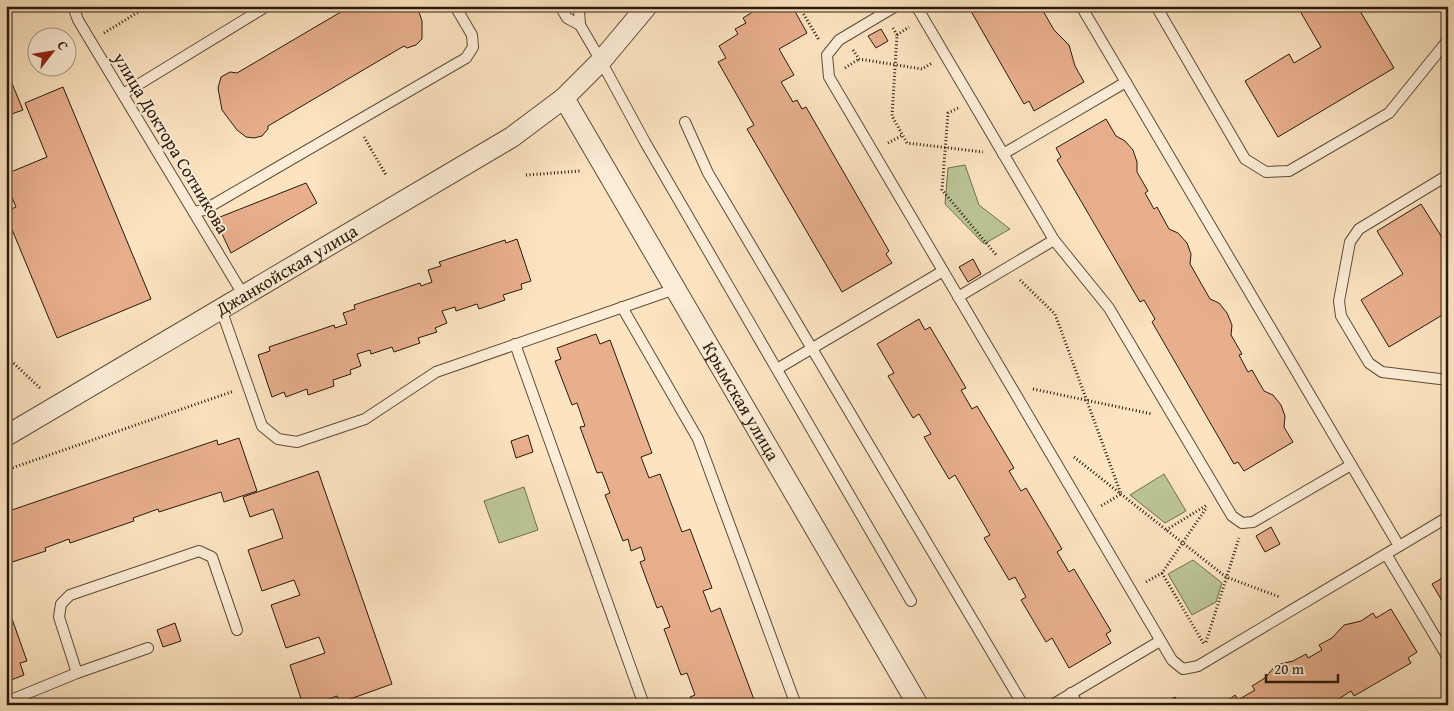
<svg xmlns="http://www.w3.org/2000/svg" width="1454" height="711" viewBox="0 0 1454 711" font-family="'Gentium Book Plus',serif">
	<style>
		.green { fill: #bcc596; stroke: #737050 }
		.building { fill: #e8af8d; stroke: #2a1a0b }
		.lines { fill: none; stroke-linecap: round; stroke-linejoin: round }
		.service-casing { stroke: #5e4c38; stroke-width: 12 }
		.minor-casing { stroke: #5e4c38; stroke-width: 22 }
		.path { stroke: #2a1a0b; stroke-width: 3; stroke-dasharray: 1 2.5; stroke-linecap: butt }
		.service { stroke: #fdedd7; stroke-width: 10 }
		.minor { stroke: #fdedd7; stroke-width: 20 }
		.labels { text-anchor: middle; stroke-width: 4; stroke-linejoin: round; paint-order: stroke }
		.street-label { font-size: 18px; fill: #2a1a0b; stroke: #fdedd7 }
	</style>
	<rect width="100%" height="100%" fill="#fce4c1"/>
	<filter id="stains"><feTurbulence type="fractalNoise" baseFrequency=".004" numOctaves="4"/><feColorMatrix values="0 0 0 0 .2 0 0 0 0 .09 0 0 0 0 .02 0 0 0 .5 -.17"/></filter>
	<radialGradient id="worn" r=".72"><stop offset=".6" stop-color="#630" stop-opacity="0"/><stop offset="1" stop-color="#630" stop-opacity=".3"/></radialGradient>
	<g class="green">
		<polygon points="965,165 979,205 1010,229 984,244 945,204 948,168"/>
		<polygon points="1164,474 1186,511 1165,523 1130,495"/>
		<polygon points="524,487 538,530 499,543 484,501"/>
		<polygon points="1193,560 1222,583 1216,602 1192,615 1168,574"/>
	</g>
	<g class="building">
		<polygon points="351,6 417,6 422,21 422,39 416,45 407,48 404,46 268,126 268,129 262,136 254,138 246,137 237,130 222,110 218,88 221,77 230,72 237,73"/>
		<polygon points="762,6 766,11 774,6 777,6 779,10 786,6 792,6 807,33 779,49 794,75 781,82 793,102 797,100 802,109 806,107 889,251 886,254 892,263 842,292 747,129 754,125 718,62 726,58 719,46 738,34 735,29 746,23 743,18"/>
		<polygon points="968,6 1036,6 1038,11 1042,9 1054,30 1069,45 1075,66 1084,82 1034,111 1029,101 1024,104"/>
		<polygon points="1297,6 1357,6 1394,68 1278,137 1245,81 1289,54 1294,63 1321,47"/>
		<polygon points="881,29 888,41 876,48 868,36"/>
		<polygon points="6,69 23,110 6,116"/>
		<polygon points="63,87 151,299 57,338 6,215 6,211 16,207 6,183 6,174 47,157 25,103"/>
		<polygon points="1106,119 1116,136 1125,141 1133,150 1137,162 1137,172 1148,191 1145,193 1154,209 1157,207 1169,229 1178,233 1187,243 1191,254 1190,264 1210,299 1219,303 1227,313 1232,325 1231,335 1242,354 1239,355 1248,372 1252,370 1264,391 1273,395 1281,405 1285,416 1284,427 1293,442 1244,471 1238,462 1234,464 1152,322 1155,319 1144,300 1140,302 1057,160 1061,157 1056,148"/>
		<polygon points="306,183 317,203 231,253 215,219"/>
		<polygon points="1421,204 1448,247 1448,321 1444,314 1389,347 1361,300 1403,274 1377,231"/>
		<polygon points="517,239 531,281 521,284 522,289 503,295 505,300 479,309 477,304 456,311 455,307 442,311 447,323 435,328 437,332 418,338 420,343 394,352 392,347 371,354 370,350 357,354 361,366 350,370 351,374 333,380 334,386 308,395 307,389 286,397 284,392 272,397 258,355 270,351 269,347 334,325 335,328 347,324 343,313 355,309 354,305 420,283 421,286 432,282 428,270 441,266 439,262 505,240 506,243"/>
		<polygon points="973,259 981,274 968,282 959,267"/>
		<polygon points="919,319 925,330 930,327 966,388 961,390 972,409 977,406 1014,468 1009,471 1021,491 1026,488 1062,549 1057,552 1069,572 1074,569 1111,631 1106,634 1111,643 1069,668 1052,638 1046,642 1021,600 1026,597 1015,577 1009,580 984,538 990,535 955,475 949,479 924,437 931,434 919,414 913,418 888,376 894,373 877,344"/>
		<polygon points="596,334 600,344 610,340 652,453 641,457 649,478 660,474 682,532 690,529 712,588 703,591 711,612 720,608 756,705 692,705 690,697 695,695 687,673 681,675 664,629 670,627 662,606 657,608 640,562 645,560 641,547 631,551 628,539 623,541 605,495 610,493 602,472 597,473 580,427 585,426 577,403 572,405 555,361 561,359 557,348"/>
		<polygon points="528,435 533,452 516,458 511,441"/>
		<polygon points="239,438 257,491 224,502 221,492 159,512 158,509 133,518 134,521 70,543 69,539 45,548 46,551 6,564 6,512 217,440 218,445"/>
		<polygon points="318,471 392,684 339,703 337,696 312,705 303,705 290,665 325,653 319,637 286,648 271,605 300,595 294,580 262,591 248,550 283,538 273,509 250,517 243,497"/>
		<polygon points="1271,527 1280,544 1265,552 1256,536"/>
		<polygon points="1448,575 1448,611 1432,584"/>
		<polygon points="6,602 27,661 20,663 24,675 6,682"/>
		<polygon points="1391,609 1417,652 1408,658 1411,663 1354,696 1351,691 1332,703 1333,705 1212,705 1215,702 1230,699 1235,695 1238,700 1255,690 1252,686 1265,678 1276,665 1293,661 1306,654 1308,658 1322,650 1319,645 1332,638 1344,625 1361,621 1373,613 1376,618"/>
		<polygon points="175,623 181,641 163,647 157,630"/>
		<polygon points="1175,697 1179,705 1161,705"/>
	</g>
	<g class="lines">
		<g class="service-casing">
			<g id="service">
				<polyline points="73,6 78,20 244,296"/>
				<polyline points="560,6 567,18 580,25"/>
				<polyline points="577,6 579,10 580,25 601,61 645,142 911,601"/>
				<polyline points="896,6 839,40 827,55 829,77 1172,660 1183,669 1198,666 1448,517"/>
				<polyline points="913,6 918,9 1054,240 1109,308 1232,516 1242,523 1253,522 1351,465"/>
				<polyline points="1081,6 1399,546"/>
				<polyline points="1156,6 1245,159 1266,172 1289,171 1389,113 1448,40"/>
				<polyline points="123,94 267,6"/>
				<polyline points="685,122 708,173 1023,705"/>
				<polyline points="1003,154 1126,82"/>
				<polyline points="1448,175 1359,229 1350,242 1339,301 1341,316 1369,363 1382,372 1448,380"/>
				<polyline points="194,212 204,210 466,58 473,47 472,35 455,6"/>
				<polyline points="958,297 1054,240"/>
				<polyline points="622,307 698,439 796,705"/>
				<polyline points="221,309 262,426 278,439 297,442 365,419 436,372 675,289"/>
				<polyline points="515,344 644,705"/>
				<polyline points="777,369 943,271"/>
				<polyline points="1386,554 1448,658"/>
				<polyline points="77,673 59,617 61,604 70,595 199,551 212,557 237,630"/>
				<polyline points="1071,693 1078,705"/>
				<polyline points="6,702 77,673 148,648"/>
				<polyline points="1052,705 1160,641"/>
			</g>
		</g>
		<g class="minor-casing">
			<g id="minor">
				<path id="s1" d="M564,98l354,607"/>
				<path id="s2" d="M6,436l506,-299 52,-39 37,-37 46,-55"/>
			</g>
		</g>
		<g class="path">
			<polyline points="800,8 819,40"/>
			<polyline points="893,28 897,35 892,116 907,143 983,152"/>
			<polyline points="104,33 148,6"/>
			<polyline points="897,35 909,27"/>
			<polyline points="853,50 859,59 922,69 932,63"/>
			<polyline points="845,68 859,59"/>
			<polyline points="958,108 948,113 942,190 997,256"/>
			<polyline points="364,137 386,175"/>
			<polyline points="888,143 903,135"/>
			<polyline points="526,175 580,171"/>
			<polyline points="1020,280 1055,314 1121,494 1101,506"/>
			<polyline points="6,356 41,389"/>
			<polyline points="1033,389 1152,414"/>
			<polyline points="1074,457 1226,577 1280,597"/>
			<polyline points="6,470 234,391"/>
			<polyline points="1166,530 1207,505"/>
			<polyline points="1162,573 1204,644"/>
			<polyline points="1146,582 1162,573 1207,507"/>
			<polyline points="1206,642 1239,538"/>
		</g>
		<use href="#service" class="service"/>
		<use href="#minor" class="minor"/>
	</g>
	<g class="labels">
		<g class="street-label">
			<text transform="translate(171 143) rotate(59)" y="6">улица Доктора Сотникова</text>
			<text dy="6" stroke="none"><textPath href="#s2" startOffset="326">Джанкойская улица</textPath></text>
			<text dy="6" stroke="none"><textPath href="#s1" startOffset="351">Крымская улица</textPath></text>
		</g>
	</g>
	<rect width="1454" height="711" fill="none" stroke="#fce4c1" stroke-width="25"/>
	<rect x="8" y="8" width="1439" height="696" fill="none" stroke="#2a1a0b" stroke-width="2.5"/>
	<rect x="12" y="12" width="1429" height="686" fill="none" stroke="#2a1a0b"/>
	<g transform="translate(52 52) rotate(59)"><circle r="24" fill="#fdedd7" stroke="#a99985"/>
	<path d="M0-4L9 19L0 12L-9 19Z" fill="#8f2418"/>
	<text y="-8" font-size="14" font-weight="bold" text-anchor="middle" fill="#2a1a0b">С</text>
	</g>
	<path d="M1266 674v8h72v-8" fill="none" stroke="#2a1a0b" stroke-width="2.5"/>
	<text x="1274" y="674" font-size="15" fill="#2a1a0b" stroke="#fdedd7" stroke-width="4" paint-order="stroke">20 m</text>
	<rect width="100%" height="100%" filter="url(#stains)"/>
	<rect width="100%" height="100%" fill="url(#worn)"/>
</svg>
